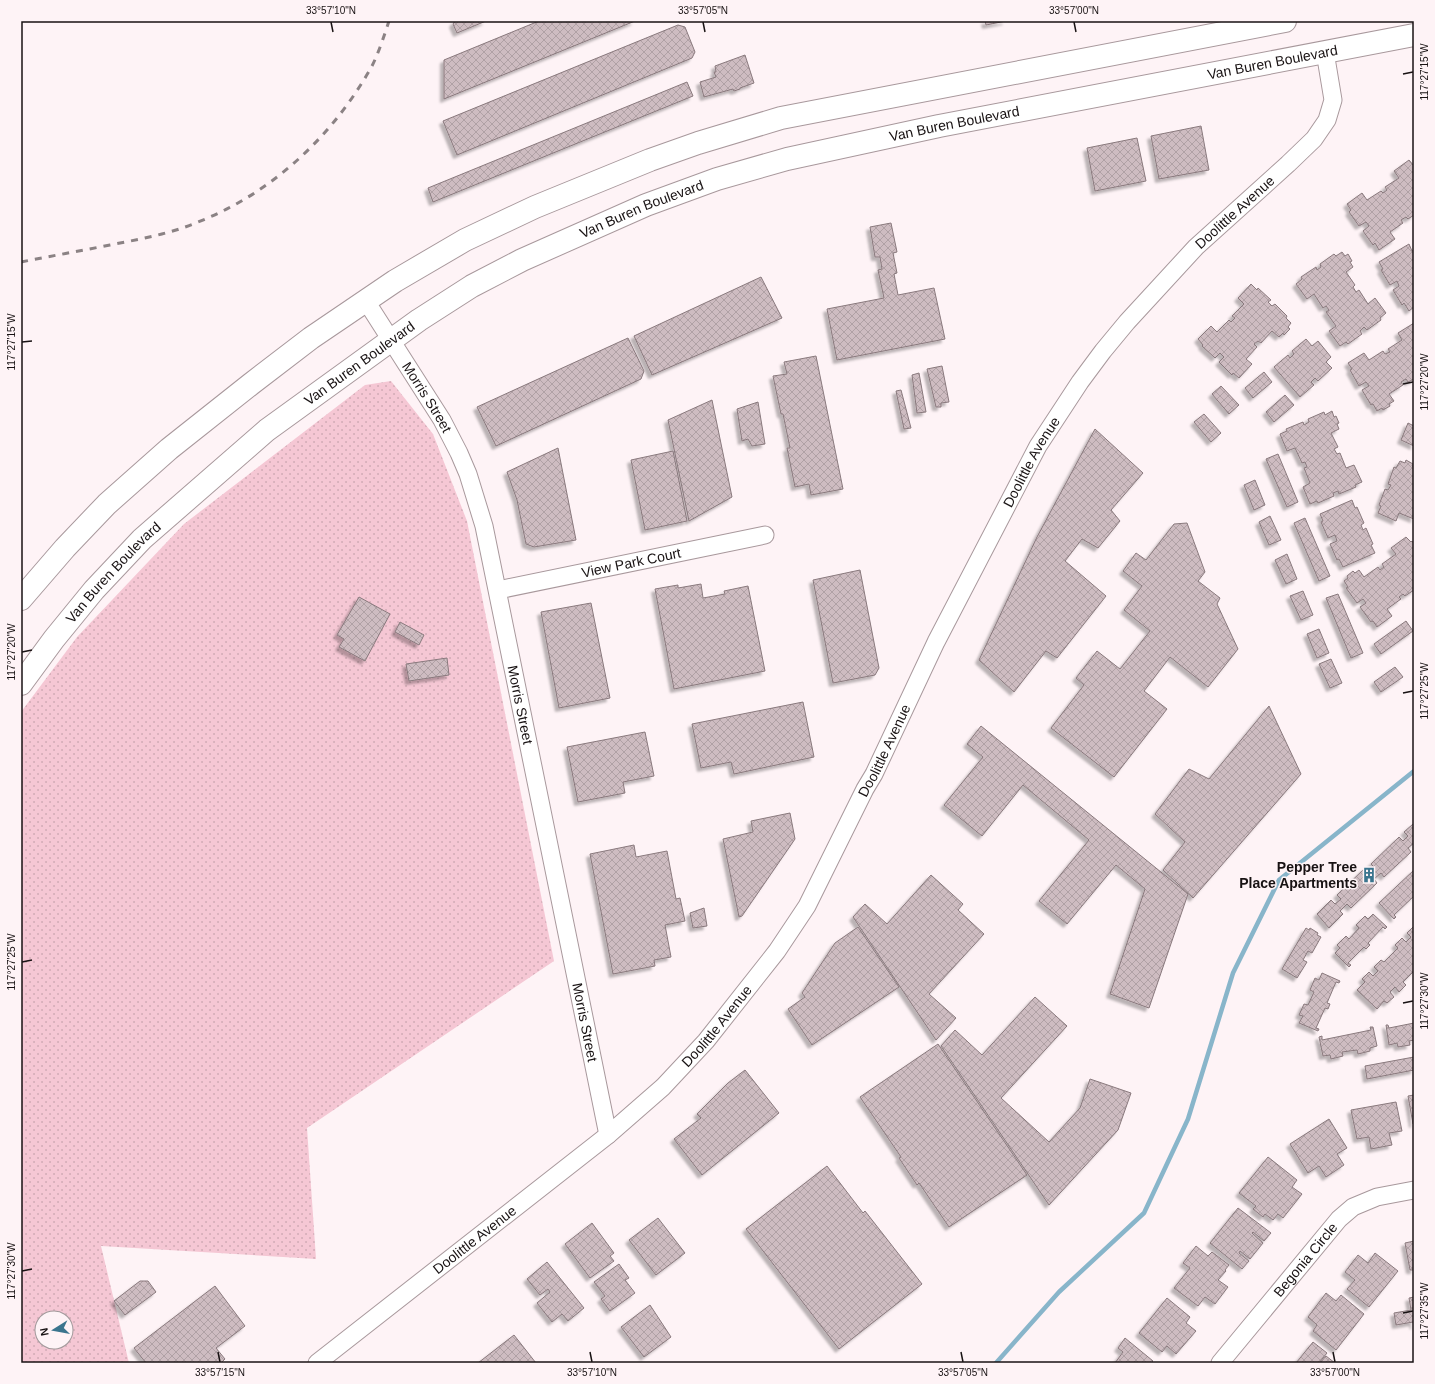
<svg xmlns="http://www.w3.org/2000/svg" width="1435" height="1384" viewBox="0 0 1435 1384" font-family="Helvetica,sans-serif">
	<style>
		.green { fill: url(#green-dots); fill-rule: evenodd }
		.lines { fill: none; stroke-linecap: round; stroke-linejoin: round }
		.stream { stroke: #88b5ca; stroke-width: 4.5 }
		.building { fill: url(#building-cross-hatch); stroke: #89797d; filter: url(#shadow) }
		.minor-casing { stroke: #a8989c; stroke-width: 19 }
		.primary-casing { stroke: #a8989c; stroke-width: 24 }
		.minor { stroke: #fff; stroke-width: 17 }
		.primary { stroke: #fff; stroke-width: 22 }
		.rail { stroke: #8b8284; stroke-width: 3; stroke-dasharray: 7 7; stroke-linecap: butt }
		.ticks { fill: none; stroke: #181213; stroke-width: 1.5 }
		.labels { text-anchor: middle; stroke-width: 3; stroke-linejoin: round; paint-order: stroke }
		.street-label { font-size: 14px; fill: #181213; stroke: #fef3f6 }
		.poi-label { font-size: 14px; font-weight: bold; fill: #181213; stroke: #fef3f6; text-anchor: end }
		.neatline { fill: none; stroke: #181213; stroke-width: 1.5 }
		.ticks-label { font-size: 10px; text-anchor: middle; fill: #181213 }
	</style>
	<defs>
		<pattern id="green-dots" width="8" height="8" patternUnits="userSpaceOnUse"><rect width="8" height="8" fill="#f5c7d4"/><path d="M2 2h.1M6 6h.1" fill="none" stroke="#d1aab5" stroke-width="1.8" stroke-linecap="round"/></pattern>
		<pattern id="building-cross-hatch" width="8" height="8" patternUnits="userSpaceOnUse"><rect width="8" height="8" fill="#cebcc1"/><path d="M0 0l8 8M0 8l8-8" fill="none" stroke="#b0a1a5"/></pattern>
		<filter id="shadow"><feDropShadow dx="-3.5" dy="3.5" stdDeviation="1" flood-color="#0004"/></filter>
	</defs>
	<rect width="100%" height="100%" fill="#fef3f6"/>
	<path class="green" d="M391,381l42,53 34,87 87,440 -247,167 9,131 -215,-13 28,117h-108v-651l56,-75 107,-113 181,-139zM42,1318h24v24h-24z"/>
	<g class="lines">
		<polyline class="stream" points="996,1363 1059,1292 1144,1213 1188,1119 1233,973 1279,880 1414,771"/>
	</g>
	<g class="building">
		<polygon points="455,21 486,21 457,33 453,24"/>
		<polygon points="539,21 635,21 444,99 444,60"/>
		<polygon points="985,21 1006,21 986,25"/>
		<polygon points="678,25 685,27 695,52 692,58 457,155 443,121"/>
		<polygon points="745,55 754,83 740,88 740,89 734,91 733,89 704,97 700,82 716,77 714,72 716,72 715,66"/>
		<polygon points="687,82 693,96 433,202 428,188"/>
		<polygon points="1201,126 1209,170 1159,179 1151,136"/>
		<polygon points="1137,138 1146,181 1095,191 1087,148"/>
		<polygon points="1409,160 1414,166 1414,215 1408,219 1406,217 1401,220 1403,223 1390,232 1395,239 1379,250 1375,243 1373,245 1363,231 1369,226 1366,222 1359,226 1349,212 1351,210 1347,204 1362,193 1367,200 1381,191 1383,193 1387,190 1385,187 1399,178 1394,171"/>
		<polygon points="891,223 897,252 893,253 897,273 894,274 898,295 934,288 945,339 837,360 827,309 884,298 878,270 882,269 880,257 875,257 870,227"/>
		<polygon points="1409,244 1412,251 1414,250 1414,307 1409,311 1404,303 1402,305 1393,290 1399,286 1397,281 1390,285 1381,270 1383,269 1379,262"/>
		<polygon points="1342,252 1345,256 1348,254 1352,261 1350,262 1353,267 1346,272 1355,285 1353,287 1356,292 1359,290 1368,304 1375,298 1386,313 1380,318 1381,320 1367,330 1364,327 1360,331 1362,334 1348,344 1346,342 1340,346 1329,331 1336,326 1326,312 1329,310 1326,306 1323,308 1314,294 1307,299 1296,284 1302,279 1301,277 1316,267 1317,270 1321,267 1320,264 1334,254 1336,256"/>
		<polygon points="761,277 782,318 652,375 634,336"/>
		<polygon points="1251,284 1257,290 1258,288 1271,300 1268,302 1272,306 1275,304 1287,316 1286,318 1291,323 1288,327 1290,329 1284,335 1283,333 1279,337 1272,331 1261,343 1258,341 1254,344 1257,347 1246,359 1252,364 1239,378 1233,373 1232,375 1219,362 1224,357 1220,353 1215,358 1202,346 1203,345 1198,339 1211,326 1217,332 1229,320 1231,322 1235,318 1232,316 1244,304 1238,298"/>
		<polygon points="1414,323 1414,379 1408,382 1406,379 1401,382 1403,385 1389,394 1394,401 1389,404 1390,406 1383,410 1382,408 1377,411 1373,404 1371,405 1362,390 1369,386 1366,382 1359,386 1350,370 1352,369 1348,363 1364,353 1369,360 1383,351 1385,354 1390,352 1388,349 1402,340 1398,333"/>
		<polygon points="628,338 644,371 641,379 496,446 477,407"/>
		<polygon points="1306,339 1312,346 1318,341 1331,357 1326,362 1332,368 1318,381 1315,378 1311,382 1314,385 1300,397 1274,367 1288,355 1290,358 1294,354 1292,351"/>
		<polygon points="816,356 843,489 811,495 809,484 795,487 787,448 790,448 783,414 781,414 773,376 787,374 784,362"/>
		<polygon points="942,366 949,402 941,403 941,407 936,407 927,369"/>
		<polygon points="1264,372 1272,382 1253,398 1245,388"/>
		<polygon points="919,373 926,412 917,413 912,375"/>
		<polygon points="1221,386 1239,405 1229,414 1212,394"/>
		<polygon points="901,390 911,428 904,429 896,391"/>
		<polygon points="1285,395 1294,405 1274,422 1266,412"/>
		<polygon points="712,400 732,497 689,521 668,420"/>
		<polygon points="758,402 765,444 752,446 748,439 742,441 737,409"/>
		<polygon points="1332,411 1334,417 1336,416 1339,423 1337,424 1339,429 1331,433 1338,447 1334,449 1337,454 1340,453 1346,468 1354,465 1362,482 1355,485 1356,487 1339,494 1338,491 1333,493 1334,496 1318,503 1317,501 1310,504 1303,487 1310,483 1304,468 1307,467 1305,462 1302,463 1295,448 1287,451 1280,434 1287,431 1286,429 1303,422 1304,425 1309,422 1308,419 1324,412 1325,415"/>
		<polygon points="1204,414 1221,433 1211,442 1194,422"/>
		<polygon points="1408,423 1414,426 1414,446 1401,440"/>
		<polygon points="1095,429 1143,473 1111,510 1120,521 1098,548 1082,539 1065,561 1106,596 1057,658 1046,651 1014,692 979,660 1037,537"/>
		<polygon points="558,448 576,540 534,547 526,544 517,500 507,472"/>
		<polygon points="673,451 687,521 645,530 631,460"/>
		<polygon points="1278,454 1298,502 1287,507 1266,459"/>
		<polygon points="1406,460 1413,464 1412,466 1414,467 1414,519 1399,513 1396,521 1378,513 1381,506 1379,505 1385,489 1388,490 1391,485 1388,484 1394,467 1396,468 1400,461 1405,463"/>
		<polygon points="1255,480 1265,505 1254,510 1244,485"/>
		<polygon points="1352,500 1355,508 1357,507 1364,523 1361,525 1363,530 1366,528 1373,544 1371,545 1375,553 1343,567 1339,559 1337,560 1330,544 1337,541 1335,535 1328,538 1321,522 1323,521 1320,514"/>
		<polygon points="1270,516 1281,540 1269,545 1259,522"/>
		<polygon points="1305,518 1330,576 1319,581 1294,523"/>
		<polygon points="1187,523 1205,572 1198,581 1220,598 1217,604 1238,649 1208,687 1170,657 1144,691 1167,709 1114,777 1051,728 1084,685 1076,678 1097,651 1120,669 1150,631 1124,610 1142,586 1123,571 1136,553 1146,560 1174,524"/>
		<polygon points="1406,537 1411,542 1412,541 1414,544 1414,590 1405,596 1403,594 1399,597 1401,599 1387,609 1392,616 1377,627 1373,621 1371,622 1360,607 1366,603 1363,599 1357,603 1346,588 1348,587 1344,581 1348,578 1347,576 1353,571 1355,573 1359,570 1364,577 1378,567 1380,570 1384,567 1382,564 1396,554 1391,548"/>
		<polygon points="1287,554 1297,579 1286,584 1275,560"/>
		<polygon points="860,570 879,668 875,675 833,683 813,580"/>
		<polygon points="701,584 703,598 725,594 724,591 748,586 765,671 674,689 655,589 678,585 678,588"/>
		<polygon points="1303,591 1313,615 1301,620 1290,596"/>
		<polygon points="1338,594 1363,653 1351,658 1326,598"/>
		<polygon points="359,597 390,614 365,661 339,647 344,639 337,635"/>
		<polygon points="591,603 610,698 559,708 541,612"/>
		<polygon points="1406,621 1413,631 1381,654 1374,644"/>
		<polygon points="400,622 424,635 419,645 395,632"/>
		<polygon points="1319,629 1329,653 1317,658 1307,634"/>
		<polygon points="447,658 449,675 409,681 406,664"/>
		<polygon points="1331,659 1342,683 1330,688 1319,664"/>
		<polygon points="1395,667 1403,677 1381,692 1374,682"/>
		<polygon points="803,702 814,757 734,774 731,762 701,768 692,724"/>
		<polygon points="1269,706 1301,774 1193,898 1163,870 1185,842 1155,814 1189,769 1209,779"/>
		<polygon points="981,726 1188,894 1149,1008 1110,994 1145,889 1116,865 1067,924 1039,901 1089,840 1023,785 982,836 944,805 983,757 967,744"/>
		<polygon points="645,732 654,776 623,782 625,793 578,802 567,747"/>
		<polygon points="790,813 795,839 742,916 739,917 723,839 753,832 751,821"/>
		<polygon points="1413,824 1414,824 1414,843 1408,848 1411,852 1384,877 1381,873 1374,879 1377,883 1351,908 1347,904 1340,911 1343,914 1329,928 1317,914 1331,900 1335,904 1341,899 1337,895 1365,868 1369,873 1375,868 1371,864 1399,837 1403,841 1408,836 1404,832"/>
		<polygon points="634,845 636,857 667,851 676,899 680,898 685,921 665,925 671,957 654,960 655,966 613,974 590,854"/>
		<polygon points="1414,870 1414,896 1394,915 1396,917 1394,919 1379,903"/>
		<polygon points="931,875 963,904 958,910 984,934 929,994 956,1018 936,1040 853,917 865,904 887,924"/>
		<polygon points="704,908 707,926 693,928 690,913"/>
		<polygon points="1373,914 1387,927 1385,929 1383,927 1368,943 1370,945 1366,949 1364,947 1348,963 1351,965 1349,967 1335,953 1340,948 1337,945 1346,936 1349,939 1359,928 1356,925 1365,916 1368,919"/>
		<polygon points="1414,926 1414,971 1403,982 1406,985 1399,992 1395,987 1390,992 1394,997 1387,1003 1384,1001 1377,1009 1357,990 1365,982 1362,979 1369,972 1373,976 1378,971 1374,967 1381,960 1384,962 1398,948 1395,945 1402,938 1406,942 1411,937 1407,933"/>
		<polygon points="858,927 899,987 812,1045 788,1009 805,997 802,993 835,943"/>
		<polygon points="1306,928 1309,930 1310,928 1318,933 1317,935 1321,937 1312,953 1308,951 1303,960 1307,962 1297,978 1282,969"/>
		<polygon points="1322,973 1340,981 1339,983 1336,982 1327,1003 1330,1004 1328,1009 1325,1008 1316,1028 1319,1029 1318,1031 1299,1023 1303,1016 1299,1015 1304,1004 1308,1005 1314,992 1310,990 1315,978 1319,980"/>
		<polygon points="1035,997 1067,1026 1001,1098 1049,1142 1080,1108 1090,1079 1131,1093 1118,1130 1049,1205 941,1046 955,1030 982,1055"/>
		<polygon points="1414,1023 1414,1040 1409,1041 1410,1045 1398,1047 1397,1043 1389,1045 1386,1025 1388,1025 1389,1028"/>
		<polygon points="1370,1027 1373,1027 1377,1046 1370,1048 1370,1051 1358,1054 1357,1050 1342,1052 1343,1056 1331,1059 1330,1055 1323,1056 1319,1037 1322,1036 1322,1040 1371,1030"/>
		<polygon points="938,1044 1027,1175 949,1227 919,1183 917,1185 899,1158 901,1157 860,1097"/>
		<polygon points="1414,1057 1414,1070 1367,1079 1365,1066"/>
		<polygon points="745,1070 779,1113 702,1175 674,1139 701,1118 697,1114 728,1083"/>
		<polygon points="1414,1095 1414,1124 1413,1124 1408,1096"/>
		<polygon points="1396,1102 1402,1131 1389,1133 1392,1145 1371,1149 1369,1137 1357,1139 1351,1110"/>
		<polygon points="1329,1119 1347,1148 1337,1154 1344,1165 1326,1177 1319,1166 1308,1173 1290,1144"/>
		<polygon points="1268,1157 1297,1180 1292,1187 1302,1194 1283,1218 1278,1214 1273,1220 1265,1214 1263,1217 1253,1209 1256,1206 1239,1193"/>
		<polygon points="827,1166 863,1213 865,1211 922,1284 839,1349 746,1229"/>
		<polygon points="1238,1208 1271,1233 1264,1241 1253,1232 1252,1233 1263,1243 1250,1259 1240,1251 1239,1253 1249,1261 1242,1269 1210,1243"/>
		<polygon points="658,1218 685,1253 656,1275 629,1240"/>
		<polygon points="592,1223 614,1253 610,1256 614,1261 590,1278 565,1244"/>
		<polygon points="1414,1241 1414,1270 1410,1270 1405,1243"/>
		<polygon points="1196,1246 1208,1256 1212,1252 1229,1265 1225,1270 1226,1271 1218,1280 1228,1287 1215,1304 1205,1297 1198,1306 1174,1288 1190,1268 1183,1263"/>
		<polygon points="1375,1253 1398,1271 1369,1307 1347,1289 1355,1280 1345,1272 1358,1255 1368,1263"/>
		<polygon points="547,1262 584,1308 568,1321 562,1314 552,1322 537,1303 550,1292 548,1289 540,1295 527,1279"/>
		<polygon points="619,1264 629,1278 625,1280 635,1293 610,1311 601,1299 605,1296 594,1282"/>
		<polygon points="140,1281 148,1281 156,1292 125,1315 114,1301"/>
		<polygon points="215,1286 245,1326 216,1348 225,1359 221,1363 146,1363 134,1348"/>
		<polygon points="1326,1293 1336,1301 1341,1295 1364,1314 1336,1350 1313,1331 1317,1325 1308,1317"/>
		<polygon points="1414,1297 1414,1326 1413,1322 1396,1325 1394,1313 1411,1310 1409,1298"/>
		<polygon points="1167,1298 1190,1317 1186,1323 1196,1331 1176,1354 1167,1346 1162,1352 1139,1333"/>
		<polygon points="650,1305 671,1337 644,1357 621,1327"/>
		<polygon points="514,1335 536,1363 478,1363"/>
		<polygon points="1125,1338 1153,1361 1151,1363 1115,1363 1123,1352 1118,1348"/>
		<polygon points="1313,1342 1327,1353 1319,1363 1296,1363"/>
		<polygon points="1326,1356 1335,1363 1320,1363"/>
	</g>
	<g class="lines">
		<g class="minor-casing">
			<g id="minor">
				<path id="s1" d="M366,301l76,119 17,33 9,21 16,52 124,609"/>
				<path id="s2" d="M498,590l267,-55"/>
				<path id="s3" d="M317,1363l291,-228 55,-48 43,-46 71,-90 30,-45 58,-117 9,-15 62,-132 102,-196 42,-64 23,-31 24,-29 69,-75 92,-83 26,-25 13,-19 6,-20 -8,-48"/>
				<path id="s4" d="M1220,1363l119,-144 14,-12 24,-10 37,-7"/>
			</g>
		</g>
		<g class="primary-casing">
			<g id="primary">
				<polyline points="21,599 65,548 107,504 169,449 251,384 311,338 395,281 465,240 535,207 650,160 698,143 781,118 1285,21"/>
				<path id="s5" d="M21,684l33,-45 40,-49 48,-51 125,-109 152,-110 53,-34 50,-26 124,-55 71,-26 70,-20 152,-33 475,-91"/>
			</g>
		</g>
		<use href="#minor" class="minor"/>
		<use href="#primary" class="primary"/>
		<path class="rail" d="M21,262c30,-6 59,-11 89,-17 30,-6 60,-11 88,-23 74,-29 135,-86 174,-156 7,-14 12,-30 17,-45"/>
	</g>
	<path class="ticks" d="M331,22l2,10M703,22l2,10M1074,22l2,10M1403,74l10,-2M22,342l10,-1M1403,384l10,-2M22,652l10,-2M1403,693l10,-2M22,962l10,-2M1403,1003l10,-2M22,1271l10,-2M1403,1313l10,-2M218,1352l2,10M590,1352l2,10M961,1352l2,10M1333,1352l2,10"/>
	<defs>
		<g id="building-bare" transform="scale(1.2)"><path d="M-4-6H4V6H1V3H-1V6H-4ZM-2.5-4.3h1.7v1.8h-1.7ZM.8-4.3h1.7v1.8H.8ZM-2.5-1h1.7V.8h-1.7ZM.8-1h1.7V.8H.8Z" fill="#3b758e" stroke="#fef3f6" stroke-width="2.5" paint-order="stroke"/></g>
	</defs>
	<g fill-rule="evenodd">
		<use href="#building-bare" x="1369" y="875"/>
	</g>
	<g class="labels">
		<g class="street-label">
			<text dy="5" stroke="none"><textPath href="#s5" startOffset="1441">Van Buren Boulevard</textPath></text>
			<text dy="5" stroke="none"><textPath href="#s5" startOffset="1117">Van Buren Boulevard</textPath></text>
			<text dy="5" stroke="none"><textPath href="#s5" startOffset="792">Van Buren Boulevard</textPath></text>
			<text dy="5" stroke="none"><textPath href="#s3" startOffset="1496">Doolittle Avenue</textPath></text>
			<text dy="5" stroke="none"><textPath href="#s5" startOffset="469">Van Buren Boulevard</textPath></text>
			<text dy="5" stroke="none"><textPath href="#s1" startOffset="114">Morris Street</textPath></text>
			<text dy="5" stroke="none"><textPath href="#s3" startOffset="1172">Doolittle Avenue</textPath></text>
			<text dy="5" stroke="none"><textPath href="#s2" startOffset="136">View Park Court</textPath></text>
			<text dy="5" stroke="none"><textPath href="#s5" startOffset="145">Van Buren Boulevard</textPath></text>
			<text dy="5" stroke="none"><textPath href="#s1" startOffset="438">Morris Street</textPath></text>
			<text dy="5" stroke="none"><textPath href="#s3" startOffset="848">Doolittle Avenue</textPath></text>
			<text dy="5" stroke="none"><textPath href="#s1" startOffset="762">Morris Street</textPath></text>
			<text dy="5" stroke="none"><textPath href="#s3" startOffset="524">Doolittle Avenue</textPath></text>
			<text dy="5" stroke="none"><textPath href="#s3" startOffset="200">Doolittle Avenue</textPath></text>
			<text dy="5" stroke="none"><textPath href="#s4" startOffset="134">Begonia Circle</textPath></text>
		</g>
		<g class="poi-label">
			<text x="1357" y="872">Pepper Tree<tspan x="1357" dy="16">Place Apartments</tspan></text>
		</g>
	</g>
	<rect width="1435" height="1384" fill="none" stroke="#fef3f6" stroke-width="44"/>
	<g transform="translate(54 1330) rotate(259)"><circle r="19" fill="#fef3f6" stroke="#a2999b"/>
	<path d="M0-3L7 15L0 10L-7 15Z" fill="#3b758e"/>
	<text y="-6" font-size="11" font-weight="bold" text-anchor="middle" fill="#181213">N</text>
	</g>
	<rect x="22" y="22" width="1391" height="1340" class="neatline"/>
	<g class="ticks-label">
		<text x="331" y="14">33°57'10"N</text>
		<text x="703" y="14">33°57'05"N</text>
		<text x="1074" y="14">33°57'00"N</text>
		<text transform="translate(1424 72) rotate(-90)" y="4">117°27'15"W</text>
		<text transform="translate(11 342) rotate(-90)" y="4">117°27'15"W</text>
		<text transform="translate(1424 382) rotate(-90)" y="4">117°27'20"W</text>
		<text transform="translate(11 652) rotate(-90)" y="4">117°27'20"W</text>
		<text transform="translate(1424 691) rotate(-90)" y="4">117°27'25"W</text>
		<text transform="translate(11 962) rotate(-90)" y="4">117°27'25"W</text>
		<text transform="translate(1424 1001) rotate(-90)" y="4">117°27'30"W</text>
		<text transform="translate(11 1271) rotate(-90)" y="4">117°27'30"W</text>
		<text transform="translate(1424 1311) rotate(-90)" y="4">117°27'35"W</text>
		<text x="220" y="1376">33°57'15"N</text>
		<text x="592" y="1376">33°57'10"N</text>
		<text x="963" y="1376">33°57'05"N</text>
		<text x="1335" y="1376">33°57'00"N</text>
	</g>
</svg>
